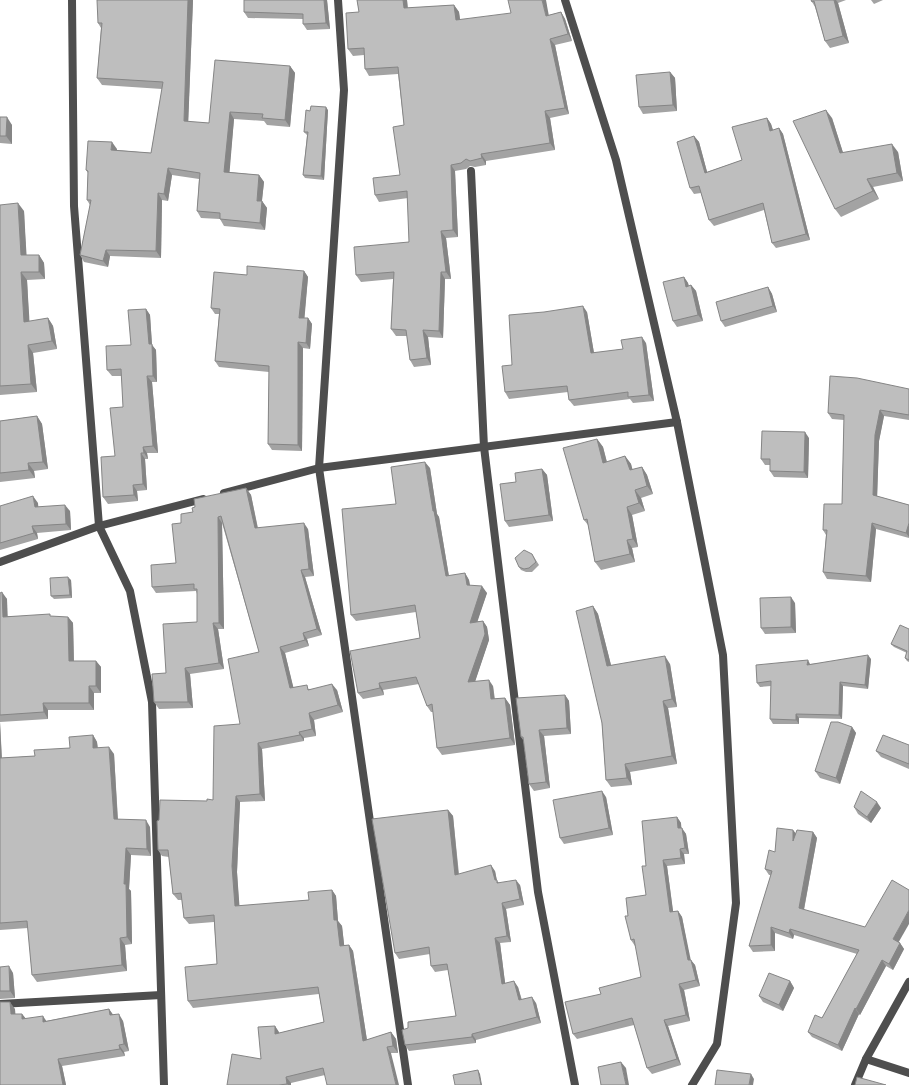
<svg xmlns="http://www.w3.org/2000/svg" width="909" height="1085" viewBox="0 0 909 1085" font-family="'PT Sans Narrow',sans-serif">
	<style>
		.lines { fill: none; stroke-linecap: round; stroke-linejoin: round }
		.minor { stroke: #4e4e4e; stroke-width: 8 }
		.wall { fill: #a3a3a3 }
		.shaded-wall { fill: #858585 }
		.building { fill: #bebebe; stroke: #858585 }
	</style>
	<rect width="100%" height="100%" fill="#fff"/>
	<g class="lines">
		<g class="minor">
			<polyline points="72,0 74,206 99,526 130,591 152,702 164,1085"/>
			<polyline points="338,0 344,90 319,468 408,1085"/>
			<polyline points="565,0 616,160 677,422 723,655 736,903 717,1044 692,1085"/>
			<polyline points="471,171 484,447 538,892 575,1085"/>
			<polyline points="224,493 319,468 677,422"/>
			<polyline points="0,562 99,526 203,499"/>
			<polyline points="0,1004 161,995"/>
			<polyline points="866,1059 909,1073"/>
			<polyline points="855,1085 866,1059 909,982"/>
		</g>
	</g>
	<g class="wall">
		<polygon points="193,0 188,122 209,123 290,66 295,73 290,127 267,125 264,121 234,119 229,172 259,175 264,182 262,201 267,208 265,230 224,226 220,219 201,218 197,211 199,179 172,175 168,201 162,200 161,258 110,256 108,267 84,262 80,255 90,205 87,200 88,173 86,170 117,149 117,150 151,153 162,89 102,85 97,78 101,28 98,23"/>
		<polygon points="244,0 327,0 330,29 307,30 303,24 303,19 248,18 244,12"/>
		<polygon points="357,0 407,0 408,8 454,5 459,12 460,20 549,15 561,12 565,19 572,41 555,45 569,114 550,118 555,150 486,161 486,165 475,167 470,166 466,169 455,171 458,237 446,238 451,279 445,279 443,338 428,337 431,365 414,367 410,360 407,336 396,336 391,329 393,279 361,282 356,275 409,242 408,198 379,202 375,195 400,175 404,125 398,74 369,76 365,69 364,55 353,56 348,49 359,12"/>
		<polygon points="811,0 846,0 838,3 849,43 830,48 825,41 815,7"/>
		<polygon points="871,0 883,0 874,4"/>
		<polygon points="670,72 675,78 677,111 643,114 639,107"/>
		<polygon points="328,110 324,180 305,178 303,175 307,135 304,132 310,111"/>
		<polygon points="0,117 12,125 12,144 0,143"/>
		<polygon points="767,118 771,124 773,130 779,128 783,134 810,240 776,248 772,243 764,210 714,226 709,220 701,193 694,194 690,188 694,136 699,142 707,172 742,160"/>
		<polygon points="832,118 843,153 898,152 903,181 873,187 879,199 841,217 835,209"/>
		<polygon points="0,205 24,211 26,255 39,255 44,263 45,279 27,280 29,322 48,318 53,326 57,349 33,353 37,392 0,395"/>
		<polygon points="304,271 308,277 304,318 308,318 312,324 310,349 303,348 302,451 272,450 268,444 269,372 219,367 215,361 219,314 215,314 211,308 247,275"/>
		<polygon points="684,277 688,283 689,286 691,285 696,291 703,321 677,327 673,321"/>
		<polygon points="768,287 772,294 777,312 725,327 721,321"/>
		<polygon points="146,309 150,315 152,345 156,350 157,382 152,382 158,453 147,453 148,459 145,459 147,490 137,491 138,501 108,504 103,497 115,456 123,407 122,376 112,376 107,370 131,345"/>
		<polygon points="587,312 594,353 623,349 646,343 654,401 633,403 630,399 574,406 569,400 568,392 509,399 505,392"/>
		<polygon points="909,389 909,420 884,416 879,441 877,496 909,505 909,538 876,529 871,582 827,579 823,572 826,535 823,530 842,504 844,420 832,419 828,413"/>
		<polygon points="37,416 42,424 48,469 34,471 35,478 0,482 0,421"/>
		<polygon points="809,438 808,478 774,477 770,471 770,465 765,465 761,459"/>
		<polygon points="597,439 603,447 607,462 625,456 631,464 632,470 642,467 647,475 653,494 641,498 645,511 632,515 638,547 632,548 635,562 601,570 595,562 588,525 584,520"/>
		<polygon points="430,468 437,514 439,517 449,576 465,573 469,580 470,586 487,593 477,621 483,621 487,627 489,640 475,681 493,686 495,699 505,698 510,705 515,745 442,755 437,748 433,712 431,712 427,706 419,684 383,690 384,695 363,699 358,693 420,638 416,612 356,621 351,615 396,504"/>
		<polygon points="542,469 547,475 553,521 509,527 505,521 516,482"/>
		<polygon points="246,488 251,495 258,528 308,529 314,576 305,577 322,635 307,639 309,646 285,653 293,687 310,689 337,690 343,712 314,720 316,736 304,738 304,741 262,749 265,801 240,802 237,872 239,906 309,900 332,890 336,896 338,921 342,926 344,945 349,945 353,951 367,1040 391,1032 396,1039 398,1053 391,1053 325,1075 291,1083 291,1085 227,1085 261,1059 275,1026 279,1033 324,1022 319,994 193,1008 188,1001 217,964 214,922 189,924 184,918 182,900 178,900 173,894 169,857 162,856 158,850 207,801 213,800 240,724 259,652 222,523 224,629 218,629 224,669 190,674 193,708 159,709 154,702 166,673 197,622 197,594 196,591 156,593 152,587 176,563 181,523 193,512 195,507"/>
		<polygon points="38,503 38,507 70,511 71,530 37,533 38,539 0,550 0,506"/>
		<polygon points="532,554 539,565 532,572 526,572 521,570 519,567"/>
		<polygon points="71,580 72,598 54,599 51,596"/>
		<polygon points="0,593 7,599 7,616 68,617 73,623 74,661 96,661 101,667 101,693 94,693 94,710 48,710 48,719 0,722 2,758 35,756 70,748 93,735 97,742 98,748 114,754 118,819 150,827 151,856 131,855 129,889 131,891 132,944 125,945 127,971 37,982 32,975 28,928 0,930"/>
		<polygon points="795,603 796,633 765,634 761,628"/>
		<polygon points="593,606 598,614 611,665 670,664 677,707 668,708 677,764 630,772 632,785 611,787 606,780"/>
		<polygon points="909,629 909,662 907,661 905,658 907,653 894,647 891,644"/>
		<polygon points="871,659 868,689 843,686 842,719 799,718 799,724 773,724 770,719 771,686 760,687 757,683 810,664"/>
		<polygon points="565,695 569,701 571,734 544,736 550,788 534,791 529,784 524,741 521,737"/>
		<polygon points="852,727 856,733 840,784 820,778 815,771"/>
		<polygon points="909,745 909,769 881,757 876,751"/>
		<polygon points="606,797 613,835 564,844 560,838"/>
		<polygon points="854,807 881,808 871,823 858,814"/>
		<polygon points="448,810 453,816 459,874 495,871 497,881 499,883 520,885 524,905 506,909 511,942 500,943 505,983 518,987 522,1000 536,1003 541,1023 476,1040 476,1043 409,1051 405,1045 456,1016 448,970 435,972 431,966 430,954 399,959 395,953"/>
		<polygon points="677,817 681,823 681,828 686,834 689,854 684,854 685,864 667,866 673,912 678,911 682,917 690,960 695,965 700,986 684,990 690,1021 668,1026 681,1065 652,1074 647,1068 634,1025 577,1039 573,1034 601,994 641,977 636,946 635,946 631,940 628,916 646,895 646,866"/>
		<polygon points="813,832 817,838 804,910 898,942 900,943 904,949 893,970 886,966 860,1015 859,1014 842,1051 812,1037 808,1032 822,1018 857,954 794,935 793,939 775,933 775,951 753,952 749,946 771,875 769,875 765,869 775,852 796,834"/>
		<polygon points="0,967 13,973 15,998 0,999"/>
		<polygon points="790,981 794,988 783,1011 763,1002 759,996"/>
		<polygon points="15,1009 15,1014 22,1014 25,1018 46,1021 109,1009 113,1015 123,1021 129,1051 124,1052 125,1056 62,1066 66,1085 0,1085"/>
	</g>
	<g class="shaded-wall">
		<polygon points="188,0 193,0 188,128 184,121"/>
		<polygon points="324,0 327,0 330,29 326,23"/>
		<polygon points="403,0 407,0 408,15 404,8"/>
		<polygon points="542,0 546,0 550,22 546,16"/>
		<polygon points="834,0 836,0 838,3 849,43 843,36"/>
		<polygon points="454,5 459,12 461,27 456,20"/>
		<polygon points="561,12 565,19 572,41 568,34"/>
		<polygon points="550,39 555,45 569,114 565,108"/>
		<polygon points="290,66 295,73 290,127 285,120"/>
		<polygon points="670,72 675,78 677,111 673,105"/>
		<polygon points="326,107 328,110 324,180 321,176"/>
		<polygon points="826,110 832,118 846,162 840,153"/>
		<polygon points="545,111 550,118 555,150 550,143"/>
		<polygon points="230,112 234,119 229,179 224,172"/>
		<polygon points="7,117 12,125 12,144 6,136"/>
		<polygon points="767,118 771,124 775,137 770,131"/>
		<polygon points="779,128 783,134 810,240 806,234"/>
		<polygon points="694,136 699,142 709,179 705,173"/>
		<polygon points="112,142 117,149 116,156 111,150"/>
		<polygon points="892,144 898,152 903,181 897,173"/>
		<polygon points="481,154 486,161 486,165 482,158"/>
		<polygon points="451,165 455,171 458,237 453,230"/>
		<polygon points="168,168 172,175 168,201 164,194"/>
		<polygon points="259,175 264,182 261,208 257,201"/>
		<polygon points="867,179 873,187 879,199 873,191"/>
		<polygon points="158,193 162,200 161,258 156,251"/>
		<polygon points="262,201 267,208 265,230 260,223"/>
		<polygon points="18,203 24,211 27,263 21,255"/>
		<polygon points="441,231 446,238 451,279 446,272"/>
		<polygon points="106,250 110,256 108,267 103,261"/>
		<polygon points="39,255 44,263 45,279 39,272"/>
		<polygon points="304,271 308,277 304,324 299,318"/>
		<polygon points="21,272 27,280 30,330 24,322"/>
		<polygon points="441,272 445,279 443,338 439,331"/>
		<polygon points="684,277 688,283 690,293 686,287"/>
		<polygon points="691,285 696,291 703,321 698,315"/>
		<polygon points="768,287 772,294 777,312 773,306"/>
		<polygon points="583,306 587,312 595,359 591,353"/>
		<polygon points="146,309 150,315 152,345 156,350 157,382 153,376 149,344"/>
		<polygon points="48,318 53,326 57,349 52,341"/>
		<polygon points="308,318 312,324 310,349 306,343"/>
		<polygon points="423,330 428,337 431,365 427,358"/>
		<polygon points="642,337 646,343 654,401 649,395"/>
		<polygon points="298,342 303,348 302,451 298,445"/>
		<polygon points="28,345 33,353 37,392 31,384"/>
		<polygon points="147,376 152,382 158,453 153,446"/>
		<polygon points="880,410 884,416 879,441 877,501 873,495 875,435"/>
		<polygon points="37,416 42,424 48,469 43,462"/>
		<polygon points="805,432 809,438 808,478 804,472"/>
		<polygon points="597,439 603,447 609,471 603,463"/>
		<polygon points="143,447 147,453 148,459 144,453"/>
		<polygon points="141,453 145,459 147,490 143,484"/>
		<polygon points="625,456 631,464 635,478 630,470"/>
		<polygon points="425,462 430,468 437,514 439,517 450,583 446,576 433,511"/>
		<polygon points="28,463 34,471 35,478 29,470"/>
		<polygon points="642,467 647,475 653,494 647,486"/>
		<polygon points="542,469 547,475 553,521 549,515"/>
		<polygon points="133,485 137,491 138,501 134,495"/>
		<polygon points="246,488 251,495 259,535 255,528"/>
		<polygon points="635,490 641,498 645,511 639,503"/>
		<polygon points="33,496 38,503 39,514 35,507"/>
		<polygon points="65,505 70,511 71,530 66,524"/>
		<polygon points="627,507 632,515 638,547 633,539"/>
		<polygon points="218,517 222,523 224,629 219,623"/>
		<polygon points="304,523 308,529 314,576 309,569"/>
		<polygon points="872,523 876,529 871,582 866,576"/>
		<polygon points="909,523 909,537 906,533"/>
		<polygon points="32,526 37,533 38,539 34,533"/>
		<polygon points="627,540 632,548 635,562 630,554"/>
		<polygon points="301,570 305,577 322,635 317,629"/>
		<polygon points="465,573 469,580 471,592 467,585"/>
		<polygon points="68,577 71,580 72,598 70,595"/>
		<polygon points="482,586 487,593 475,629 470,623"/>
		<polygon points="2,592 7,599 8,623 3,617"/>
		<polygon points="791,597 795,603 796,633 791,627"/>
		<polygon points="593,606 598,614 613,673 607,666"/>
		<polygon points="68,617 73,623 74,668 69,661"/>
		<polygon points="483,621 487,627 489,640 473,688 468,682"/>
		<polygon points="213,623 218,629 224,669 219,663"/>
		<polygon points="303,633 307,639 309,646 305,640"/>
		<polygon points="280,647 285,653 295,694 290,688"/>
		<polygon points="868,655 871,659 868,689 865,685"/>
		<polygon points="665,656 670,664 677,707 672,699"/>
		<polygon points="808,660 810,664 810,669 807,665"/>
		<polygon points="96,661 101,667 101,693 96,686"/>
		<polygon points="185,668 190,674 193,708 188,702"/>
		<polygon points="489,680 493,686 495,706 491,699"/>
		<polygon points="840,682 843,686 842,719 839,715"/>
		<polygon points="379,683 383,690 384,695 380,688"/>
		<polygon points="332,684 337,690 343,712 338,705"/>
		<polygon points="89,686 94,693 94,710 89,703"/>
		<polygon points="565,695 569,701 571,734 567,728"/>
		<polygon points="505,698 510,705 515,745 510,738"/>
		<polygon points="663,701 668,708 677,764 672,756"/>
		<polygon points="43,703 48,710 48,719 44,712"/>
		<polygon points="309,713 314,720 316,736 312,729"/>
		<polygon points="796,714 799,718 799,724 796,720"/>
		<polygon points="0,721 0,722 2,765 0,762"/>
		<polygon points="852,727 856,733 840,784 836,778"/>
		<polygon points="539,730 544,736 550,788 546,782"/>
		<polygon points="299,732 304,738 304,741 300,735"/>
		<polygon points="93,735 97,742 98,755 93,748"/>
		<polygon points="258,743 262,749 265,801 260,794"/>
		<polygon points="109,747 114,754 118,825 114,819"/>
		<polygon points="625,764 630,772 632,785 627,778"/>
		<polygon points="602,791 606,797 613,835 609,828"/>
		<polygon points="236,796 240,802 237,872 240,913 235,906 232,866"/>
		<polygon points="877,802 881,808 871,823 867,817"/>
		<polygon points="448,810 453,816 459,880 455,875"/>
		<polygon points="677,817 681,823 682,834 678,828"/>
		<polygon points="146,820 150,827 151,856 147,849"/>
		<polygon points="682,828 686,834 689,854 685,848"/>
		<polygon points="793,830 798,836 793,841"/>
		<polygon points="813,832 817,838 803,914 799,908"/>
		<polygon points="126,848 131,855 129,889 131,891 132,944 127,937 124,884"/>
		<polygon points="680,849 684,854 685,864 681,858"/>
		<polygon points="663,860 667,866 674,918 670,912"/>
		<polygon points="491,865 495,871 497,881 501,886 501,889 495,880"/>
		<polygon points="516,880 520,885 524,905 520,899"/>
		<polygon points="332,890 336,896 338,921 342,926 345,952 340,946 334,920"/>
		<polygon points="502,903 506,909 511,942 507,936"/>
		<polygon points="909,910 909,924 897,945 893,939"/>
		<polygon points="678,911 682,917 692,966 688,960"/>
		<polygon points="771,927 775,933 775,951 771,945"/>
		<polygon points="790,929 794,935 793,939 789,933"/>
		<polygon points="120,938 125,945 127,971 122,965"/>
		<polygon points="495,938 500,943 506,990 502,984"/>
		<polygon points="900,943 904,949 893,970 889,964"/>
		<polygon points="349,945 353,951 368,1047 363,1041"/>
		<polygon points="691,960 695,965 700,986 696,980"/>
		<polygon points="882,960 886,966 860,1015 856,1009"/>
		<polygon points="9,966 13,973 15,998 10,991"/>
		<polygon points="514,981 518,987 523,1006 519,1000"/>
		<polygon points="790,981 794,988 783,1011 779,1005"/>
		<polygon points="679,984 684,990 690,1021 686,1015"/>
		<polygon points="532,997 536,1003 541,1023 537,1017"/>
		<polygon points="10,1002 15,1009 16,1021 11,1014"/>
		<polygon points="855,1008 859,1014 842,1051 838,1045"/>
		<polygon points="109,1009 114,1016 110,1015"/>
		<polygon points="22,1014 27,1020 22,1019"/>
		<polygon points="119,1014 123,1021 129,1051 124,1044"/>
		<polygon points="43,1016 47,1022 43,1022"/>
		<polygon points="664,1020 668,1026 681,1065 677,1059"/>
		<polygon points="275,1026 279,1032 280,1040 275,1034"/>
		<polygon points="391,1032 396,1039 398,1053 393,1046"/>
		<polygon points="472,1034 476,1040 476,1043 472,1037"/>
		<polygon points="119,1045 124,1052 125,1056 120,1049"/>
		<polygon points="387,1047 391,1053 399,1085 396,1085"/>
		<polygon points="58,1059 62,1066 66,1085 63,1085"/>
		<polygon points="621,1062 626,1068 629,1085 626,1085"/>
		<polygon points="478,1070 480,1074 482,1085 481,1085"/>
		<polygon points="751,1074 754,1079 753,1085 749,1085"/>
		<polygon points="286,1077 291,1083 291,1085 288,1085 287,1084"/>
	</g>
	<g class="building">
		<polygon points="97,0 188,0 184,121 209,123 215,60 290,66 285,120 262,118 263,114 230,112 224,172 259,175 257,201 262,201 260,223 220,219 220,213 197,211 200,173 168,168 164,194 158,193 156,251 106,250 103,261 80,255 91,200 87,200 88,171 86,170 88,141 112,142 111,150 151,153 163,82 97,78 102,23 98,23"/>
		<polygon points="244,0 324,0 326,23 303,24 303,14 244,12"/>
		<polygon points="357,0 403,0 404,8 454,5 456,20 511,13 508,0 542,0 546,16 561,12 568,34 550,39 565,108 545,111 550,143 481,154 482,158 470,161 466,159 461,163 451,165 453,230 441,231 446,272 441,272 439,331 423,330 427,358 410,360 406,330 391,329 394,272 356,275 354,247 409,242 407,191 375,195 373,178 400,175 393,127 404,125 398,67 365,69 364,48 348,49 346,13 359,12"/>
		<polygon points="811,0 834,0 843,36 825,41 814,1 812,2"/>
		<polygon points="670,72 673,105 639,107 636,75"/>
		<polygon points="311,106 326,107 321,176 303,175 308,132 304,132 306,110 310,111"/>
		<polygon points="826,110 840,153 892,144 897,173 867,179 873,191 835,209 793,121"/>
		<polygon points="0,117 7,117 6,136 0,136"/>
		<polygon points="767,118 770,131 779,128 806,234 772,243 763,203 709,220 699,186 690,188 677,142 694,136 705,173 742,160 732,127"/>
		<polygon points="18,203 21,255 39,255 39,272 21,272 24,322 48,318 52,341 28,345 31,384 0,386 0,205"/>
		<polygon points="247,266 304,271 299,318 308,318 306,343 298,342 298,445 268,444 269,366 215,361 220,309 211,308 214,272 247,275"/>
		<polygon points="684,277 686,287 691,285 698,315 673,321 663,282"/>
		<polygon points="768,287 773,306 721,321 716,302"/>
		<polygon points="583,306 591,353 623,349 621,340 642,337 649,395 628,397 628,392 569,400 567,386 505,392 502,366 512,365 509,315 544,312"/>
		<polygon points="146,309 149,344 152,344 153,376 147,376 153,446 143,447 144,453 141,453 143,484 133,485 134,495 103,497 101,457 115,456 110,408 123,407 121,369 107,370 106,346 131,345 128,310"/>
		<polygon points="830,376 857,378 909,389 909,415 880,410 875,435 873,495 909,505 909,523 906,533 872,523 866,576 823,572 827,530 823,530 824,504 842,504 844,415 828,413"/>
		<polygon points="37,416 43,462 28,463 29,470 0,473 0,421"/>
		<polygon points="762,431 805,432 804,472 770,471 770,459 761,459"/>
		<polygon points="597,439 603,463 625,456 630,470 642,467 647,486 635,490 639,503 627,507 633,539 627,540 630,554 595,562 587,519 584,520 563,448"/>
		<polygon points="425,462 433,511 434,511 446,576 465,573 467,585 482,586 470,623 483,621 485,634 468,682 489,680 491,699 505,698 510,738 437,748 432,704 427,706 416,677 379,683 380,688 358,693 350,651 420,638 415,605 351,615 342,509 396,504 391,467"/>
		<polygon points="542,469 549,515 505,521 500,484 516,482 515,473"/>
		<polygon points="246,488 255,528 304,523 309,569 301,570 317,629 303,633 305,640 280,647 290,688 307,685 308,690 332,684 338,705 309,713 312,729 299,732 300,735 258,743 260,794 236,796 232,866 235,906 309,900 308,892 332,890 334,920 337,920 340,946 349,945 363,1041 391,1032 393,1046 387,1047 396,1085 327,1085 323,1068 286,1077 287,1084 279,1085 227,1085 232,1054 261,1059 258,1027 275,1026 275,1034 324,1022 318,987 188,1001 185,967 217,964 214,915 184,918 181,893 173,894 168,850 158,850 157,821 159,820 160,800 207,801 207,799 213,800 214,726 240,724 228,659 259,652 221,516 218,517 219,623 213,623 219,663 185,668 188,702 154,702 152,674 166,673 163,624 197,622 197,589 194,589 194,584 152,587 151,565 176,563 172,524 181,523 181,514 193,512 192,508 195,507 194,499"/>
		<polygon points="33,496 35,507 65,505 66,524 32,526 34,533 0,543 0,506"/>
		<polygon points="524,550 532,554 536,562 529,568 524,569 519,567 515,558"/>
		<polygon points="68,577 70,595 51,596 50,578"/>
		<polygon points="2,592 3,617 50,614 50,616 68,617 69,661 96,661 96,686 89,686 89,703 43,703 44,712 0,715 0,593"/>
		<polygon points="791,597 791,627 761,628 760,598"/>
		<polygon points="593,606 607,666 665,656 672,699 663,701 672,756 625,764 627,778 606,780 602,723 576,611"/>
		<polygon points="900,625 909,629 909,660 905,658 907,651 891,644"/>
		<polygon points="868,655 865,685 840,682 839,715 796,714 796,720 770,719 771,681 757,683 756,665 808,660 807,665"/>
		<polygon points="565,695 567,728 539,730 546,782 529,784 523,737 521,737 516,698"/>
		<polygon points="831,722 838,722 852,727 836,778 815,771"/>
		<polygon points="93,735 93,748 109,747 114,819 146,820 147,849 126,848 124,884 126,884 127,937 120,938 122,965 32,975 27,921 0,923 0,758 35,756 34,750 70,748 69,737"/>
		<polygon points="883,735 909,745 909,764 876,751"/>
		<polygon points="602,791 609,828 560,838 553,800"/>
		<polygon points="861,791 877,802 867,817 854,807"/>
		<polygon points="448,810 455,875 491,865 495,880 497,880 497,883 516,880 520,899 502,903 507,936 495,938 502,984 514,981 519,1000 532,997 537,1017 472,1034 472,1037 405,1045 402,1030 408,1028 408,1022 456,1016 447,964 431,966 429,947 395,953 372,819"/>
		<polygon points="677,817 678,828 682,828 685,848 680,849 681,858 663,860 670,912 678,911 688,960 691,960 696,980 679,984 686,1015 664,1020 677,1059 647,1068 632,1018 573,1034 565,1002 601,994 599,988 641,977 634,939 631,940 625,916 628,916 626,898 646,895 642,866 646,866 642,821"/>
		<polygon points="777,828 793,830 793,841 797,830 813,832 799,908 865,927 892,880 909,890 909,910 893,939 900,943 889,964 882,960 856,1009 855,1008 838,1045 808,1032 815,1015 822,1018 859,950 790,929 789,933 771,927 771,945 749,946 772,871 765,869 769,850 775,852"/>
		<polygon points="9,966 10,991 0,991 0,967"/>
		<polygon points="769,973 790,981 779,1005 759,996"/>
		<polygon points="0,1002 10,1002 11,1014 22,1014 22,1019 43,1016 43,1022 109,1009 110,1015 119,1014 124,1044 119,1045 120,1049 58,1059 63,1085 0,1085"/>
		<polygon points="621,1062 626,1085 601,1085 598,1067"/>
		<polygon points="478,1070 481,1085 455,1085 453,1075"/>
		<polygon points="717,1070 751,1074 749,1085 715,1085"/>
		<polygon points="857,1077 886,1085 855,1085"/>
	</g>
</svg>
